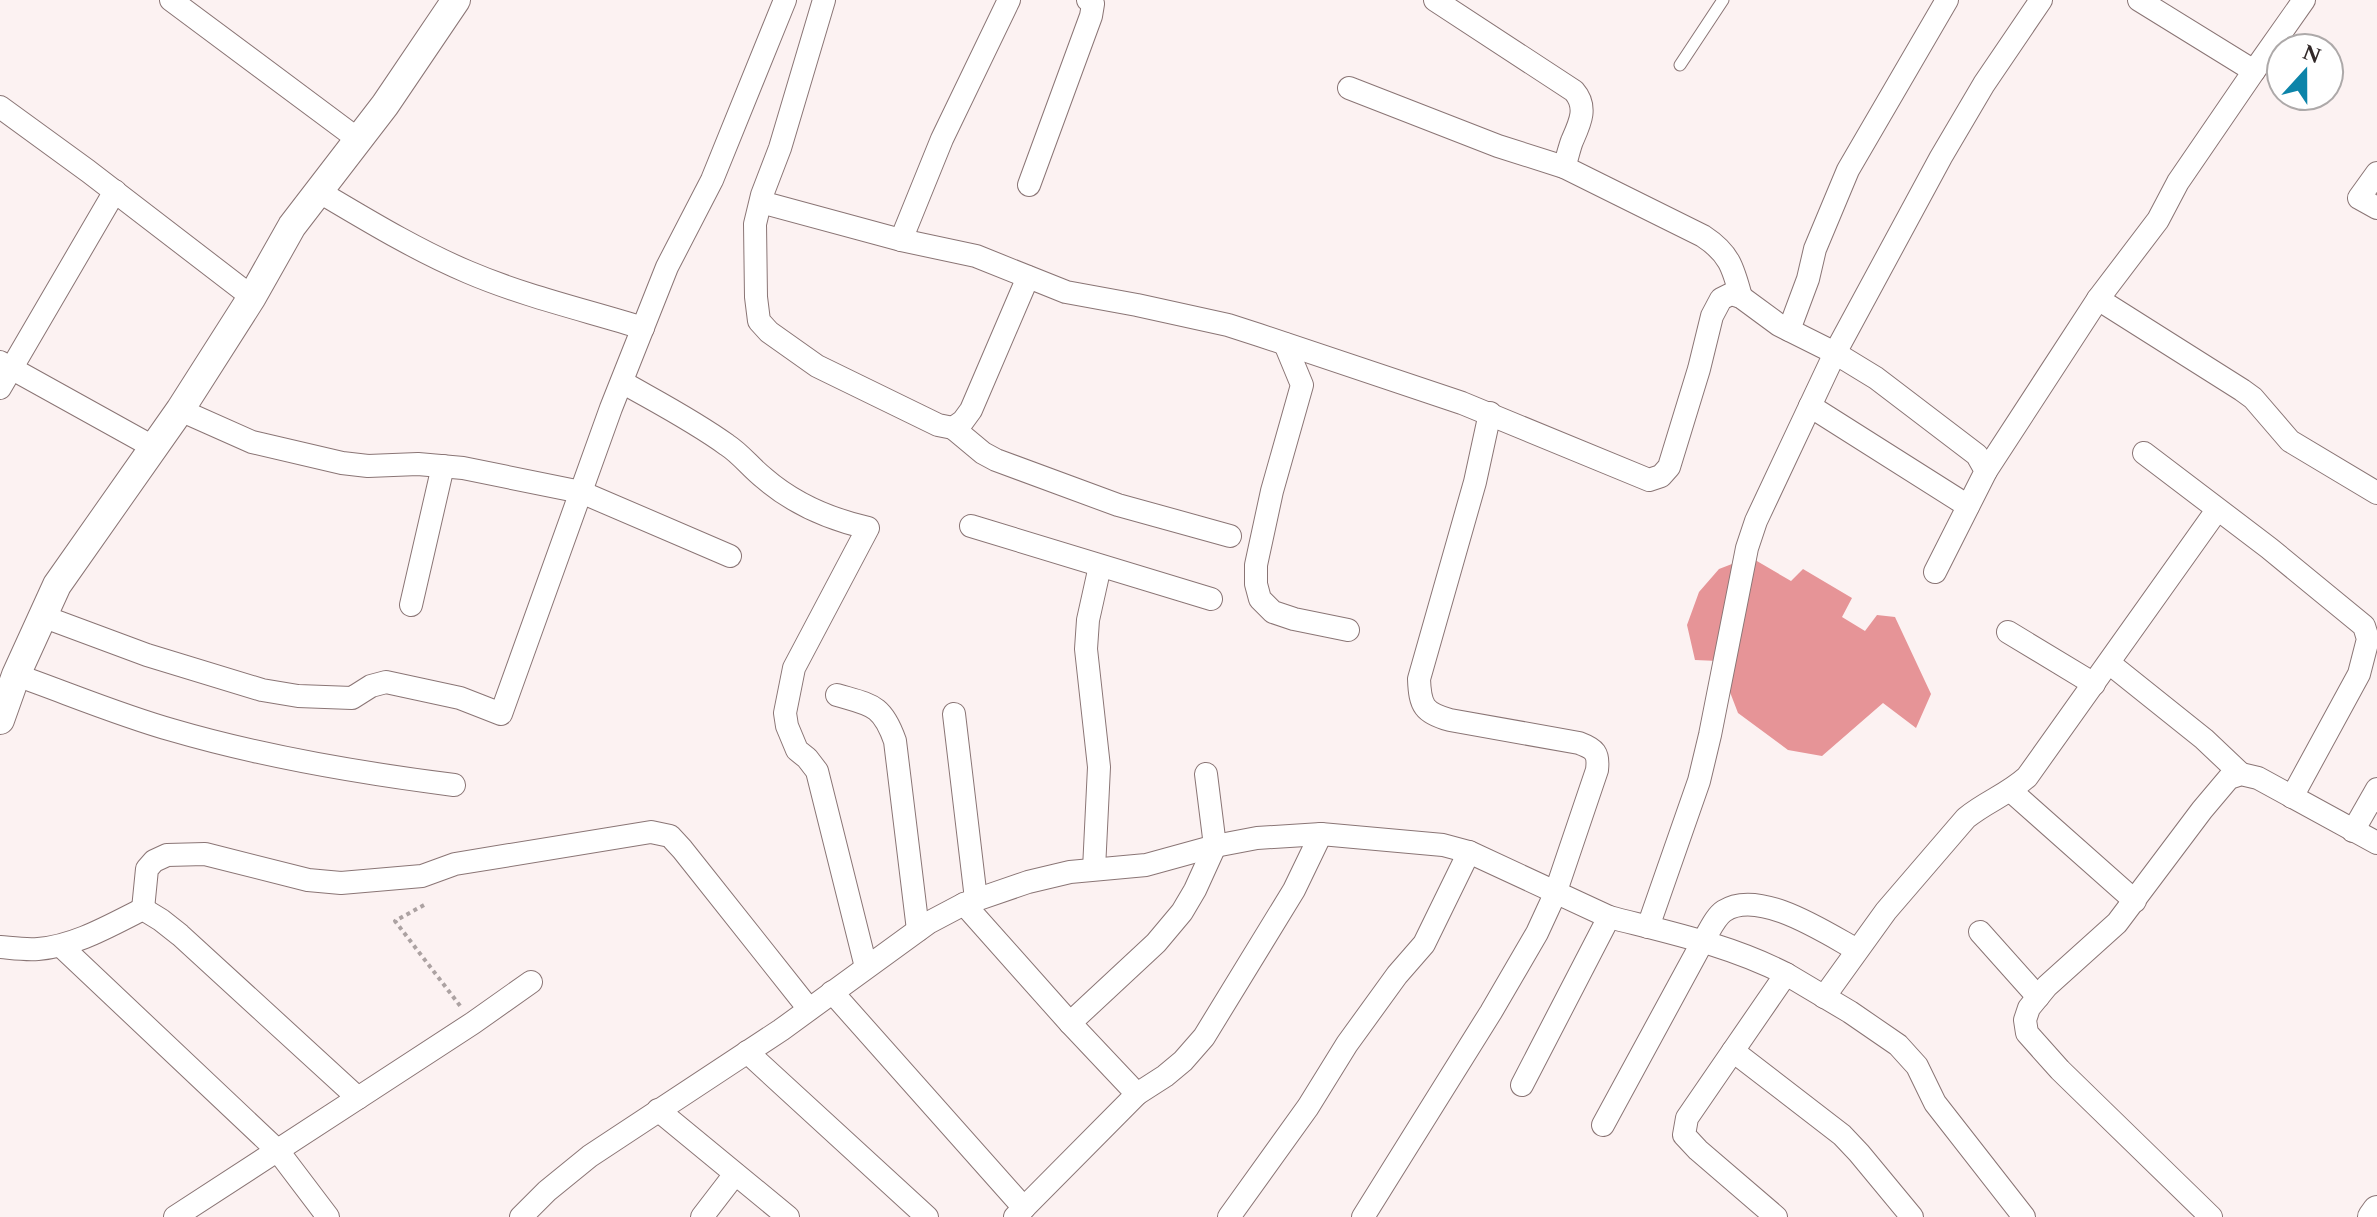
<svg xmlns="http://www.w3.org/2000/svg" width="2377" height="1217" viewBox="0 0 2377 1217" font-family="Spectral,serif">
	<style>
		.water { fill: #e69497 }
		.lines { fill: none; stroke-linecap: round; stroke-linejoin: round }
		.service-casing { stroke: #8a7575; stroke-width: 13 }
		.minor-casing { stroke: #8a7575; stroke-width: 24 }
		.tertiary-casing { stroke: #8a7575; stroke-width: 30 }
		.path { stroke: #aca2a2; stroke-width: 4; stroke-dasharray: 4 4; stroke-linecap: butt }
		.service { stroke: #fff; stroke-width: 11 }
		.minor { stroke: #fff; stroke-width: 22 }
		.tertiary { stroke: #fff; stroke-width: 28 }
	</style>
	<rect width="100%" height="100%" fill="#fcf2f2"/>
	<polygon class="water" points="1750,557 1791,581 1803,569 1852,598 1842,617 1865,631 1877,615 1895,617 1931,694 1916,728 1883,703 1822,756 1788,750 1738,713 1718,661 1695,660 1687,625 1699,592 1719,569"/>
	<g class="lines">
		<g class="service-casing">
			<polyline id="service" points="1680,65 1723,0"/>
		</g>
		<g class="minor-casing">
			<g id="minor">
				<polyline points="171,0 359,140"/>
				<polyline points="824,0 780,148 762,195 755,224 756,297 759,321 769,332 817,366 938,425 953,428 963,421 971,410 1028,277"/>
				<path d="M1435,0l139,91c14,16 6,32 -2,50 -3,8 -5,18 -8,26"/>
				<polyline points="2139,0 2254,71 2304,0"/>
				<path d="M1349,88l149,58 66,21 139,69c26,17 30,31 38,61"/>
				<polyline points="0,107 88,171 252,297"/>
				<polyline points="2377,173 2359,198 2377,208"/>
				<polyline points="1029,185 1091,16 1093,4 1088,0"/>
				<path d="M318,191c49,29 98,59 150,81 56,24 117,38 175,56"/>
				<polyline points="761,202 901,240 976,256 1066,292 1137,305 1228,325 1259,335 1462,403 1649,480 1661,476 1669,467 1699,369 1712,316 1721,299 1731,294 1741,297 1779,325 1835,353 1876,378 1977,455 1986,471 1935,572"/>
				<polyline points="901,240 942,139 1009,0"/>
				<polyline points="2098,299 2242,390 2253,398 2290,441 2377,493"/>
				<polyline points="1789,330 1808,279 1815,249 1848,170 1947,0"/>
				<polyline points="1285,344 1302,385 1272,491 1256,565 1256,584 1260,599 1273,612 1294,619 1348,630"/>
				<polyline points="0,362 155,448"/>
				<path d="M622,382c35,20 72,39 105,63 14,9 24,23 37,33 30,26 65,41 104,50l-74,140 -9,45 2,13 10,24 10,8 10,13 49,196"/>
				<polyline points="0,388 115,191"/>
				<polyline points="1810,406 1968,506"/>
				<polyline points="180,410 252,442 342,463 368,466 418,464 463,468 581,492 730,556"/>
				<polyline points="953,428 983,453 996,460 1118,505 1230,536"/>
				<polyline points="2144,453 2269,548 2364,626 2368,639 2359,674 2292,797"/>
				<polyline points="1986,471 2098,299 2158,220 2178,182 2254,71"/>
				<polyline points="971,526 1211,599"/>
				<polyline points="411,605 443,466"/>
				<polyline points="42,616 147,655 262,690 298,696 352,698 371,686 386,682 460,698 501,714 611,408 667,267 712,180 785,0"/>
				<polyline points="2008,632 2094,684"/>
				<polyline points="2109,663 2204,739 2241,774"/>
				<path d="M16,675c51,18 103,40 156,55 92,27 187,43 282,55"/>
				<path d="M837,695c34,10 45,9 58,46l23,189"/>
				<polyline points="954,714 976,899"/>
				<polyline points="2011,791 2135,901"/>
				<polyline points="2353,831 2377,789"/>
				<polyline points="1094,869 1099,767 1086,649 1088,620 1100,566"/>
				<polyline points="964,904 1070,1023 1137,1094 1015,1217"/>
				<polyline points="143,909 147,869 154,861 167,855 205,854 308,880 341,883 422,876 455,864 651,832 670,836 682,849 809,1009"/>
				<path d="M1609,917c62,16 120,28 177,57l-53,77 109,84 17,18 53,64"/>
				<polyline points="1648,927 1699,781 1710,735 1747,548 1756,521 1835,353 1941,157 1984,84 2041,0"/>
				<polyline points="1980,932 2038,997"/>
				<polyline points="61,946 278,1151 328,1217"/>
				<path d="M0,947c12,1 25,3 38,2 37,-3 71,-23 105,-40l18,11 19,15 178,163 -183,119"/>
				<polyline points="1786,974 1850,1012 1898,1045 1917,1066 1935,1103 2024,1217"/>
				<polyline points="832,992 1024,1208"/>
				<path d="M1824,997l62,-86 80,-93c21,-17 41,-23 61,-41l190,-267"/>
				<polyline points="1070,1023 1156,943 1182,912 1195,890 1215,846 1206,774"/>
				<polyline points="1733,1051 1687,1118 1684,1135 1698,1150 1776,1217"/>
				<polyline points="747,1052 927,1217"/>
				<polyline points="1137,1094 1165,1076 1183,1061 1204,1037 1294,890 1321,834"/>
				<polyline points="358,1098 473,1023 531,982"/>
				<polyline points="658,1110 788,1217"/>
				<path d="M1603,1125l100,-184c6,-9 12,-24 21,-30 35,-23 102,22 133,39"/>
				<polyline points="521,1217 547,1191 590,1156 781,1030 928,923 964,904 1028,882 1070,872 1146,865 1215,846 1257,838 1321,834 1443,845 1469,852 1609,917 1522,1085"/>
				<polyline points="702,1217 735,1174"/>
				<polyline points="1229,1217 1308,1107 1347,1044 1397,975 1424,944 1469,852"/>
				<path d="M1363,1217l128,-205 46,-79 18,-39 42,-124c2,-17 -2,-21 -18,-27l-129,-23c-26,-7 -30,-14 -31,-41l56,-197 15,-69"/>
				<polyline points="2211,1217 2060,1070 2027,1033 2025,1020 2029,1008 2047,986 2117,923 2202,810 2229,778 2241,774 2258,778 2377,843"/>
			</g>
		</g>
		<g class="tertiary-casing">
			<g id="tertiary">
				<polyline points="0,720 16,675 57,585 180,410 252,297 292,226 385,105 456,0"/>
				<polyline points="2372,1217 2377,1210"/>
			</g>
		</g>
		<polyline class="path" points="424,905 395,921 461,1007"/>
		<use href="#service" class="service"/>
		<use href="#minor" class="minor"/>
		<use href="#tertiary" class="tertiary"/>
	</g>
	<g transform="translate(2305 72) rotate(21)"><circle r="38" fill="#ffffff" stroke="#ada9a9" stroke-width="2"/>
	<path d="M0-6L14 30L0 20L-14 30Z" fill="#0c84a9"/>
	<text y="-12" font-size="22" font-weight="bold" text-anchor="middle" fill="#312828">N</text>
	</g>
</svg>
